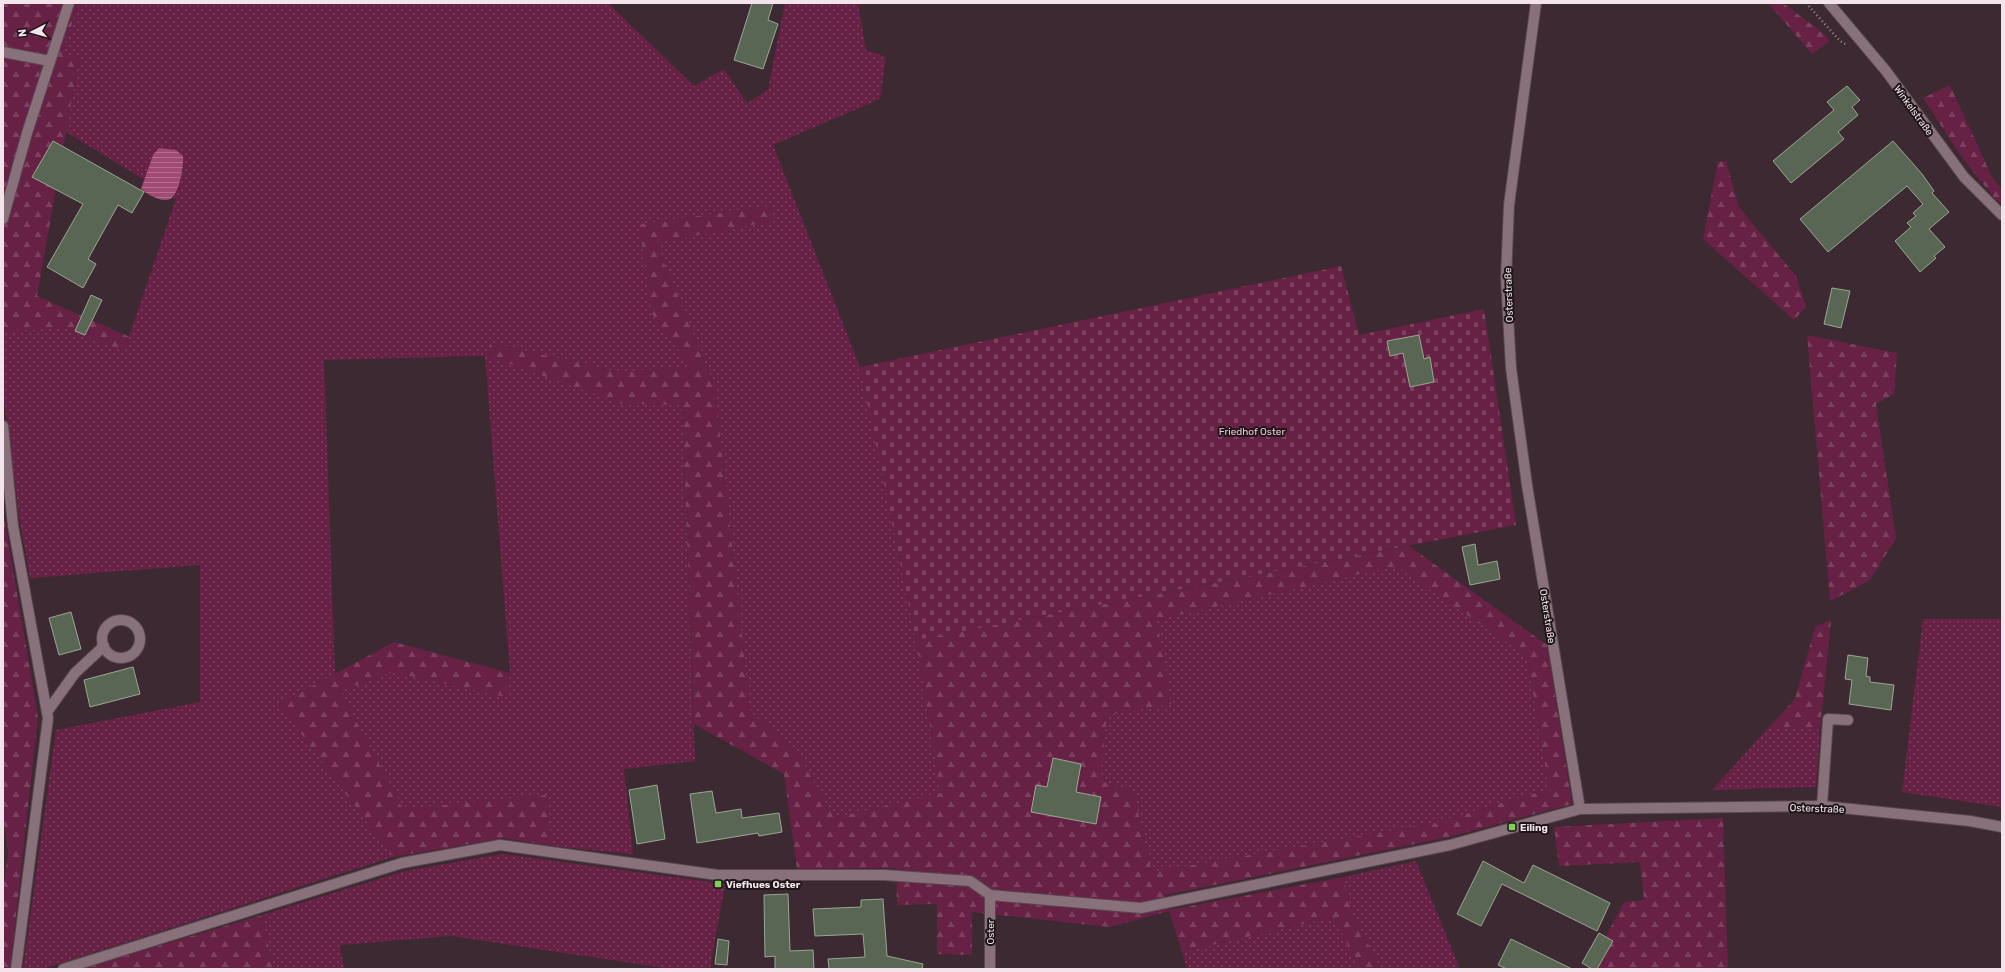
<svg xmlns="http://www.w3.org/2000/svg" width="2005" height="972" viewBox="0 0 2005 972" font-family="Rubik,sans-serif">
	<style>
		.grass { fill: url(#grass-dots) }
		.forest { fill: url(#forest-firs); fill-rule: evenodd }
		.cemetery { fill: url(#cemetery-stones) }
		.water { fill: url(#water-rules) }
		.building { fill: #596653; stroke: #99a793 }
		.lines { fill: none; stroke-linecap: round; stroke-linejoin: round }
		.minor-casing { stroke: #59484f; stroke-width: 12 }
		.path { stroke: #9b8b92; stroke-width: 2.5; stroke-dasharray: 1 3; stroke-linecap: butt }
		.minor { stroke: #89717b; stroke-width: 10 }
		.poi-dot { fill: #7ed153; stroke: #1e1519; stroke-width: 1.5 }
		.labels { text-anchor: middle; stroke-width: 4; stroke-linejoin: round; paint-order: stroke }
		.street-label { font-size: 10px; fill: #f2e4ea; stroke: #1e1519 }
		.park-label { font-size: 10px; fill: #f3c2d6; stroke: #1e1519 }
		.poi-label { font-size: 10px; font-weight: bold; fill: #f2e4ea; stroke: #1e1519; text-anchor: start }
	</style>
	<defs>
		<pattern id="grass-dots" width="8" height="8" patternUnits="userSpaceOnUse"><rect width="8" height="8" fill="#672145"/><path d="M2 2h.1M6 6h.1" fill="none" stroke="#7d4160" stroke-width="1.8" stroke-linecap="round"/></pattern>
		<pattern id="forest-firs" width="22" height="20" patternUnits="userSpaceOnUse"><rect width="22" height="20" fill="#672145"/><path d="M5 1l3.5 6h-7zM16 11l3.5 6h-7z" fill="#7d4160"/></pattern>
		<pattern id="cemetery-stones" width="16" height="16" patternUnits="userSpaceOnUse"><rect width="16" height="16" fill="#672145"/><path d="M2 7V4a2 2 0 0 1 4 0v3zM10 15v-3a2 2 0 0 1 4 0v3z" fill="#7d4160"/></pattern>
		<pattern id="water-rules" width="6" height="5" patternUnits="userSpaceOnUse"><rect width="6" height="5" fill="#a04a74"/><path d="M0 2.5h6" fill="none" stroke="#b26d8f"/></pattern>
	</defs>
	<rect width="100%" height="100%" fill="#3d2931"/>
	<g class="grass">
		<polygon points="79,3 608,3 694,86 724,69 747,103 768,90 785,3 858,3 866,50 886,57 880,99 773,145 860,367 916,640 941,794 834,818 795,748 750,712 715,388 656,243 773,221 771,206 640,224 652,314 691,367 619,372 491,343 622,404 682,405 695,761 624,769 633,854 551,846 546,795 403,809 340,691 392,672 506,697 510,673 485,356 324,360 335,674 279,704 393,857 42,969 23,969 56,730 200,702 200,565 30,578 20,521 3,393 3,331 64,328 124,351 176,199 66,132 79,60 62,54"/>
		<polygon points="1396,566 1527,656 1549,789 1435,823 1152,872 1133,791 1099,781 1107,714 1171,704 1157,620"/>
		<polygon points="1923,619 2002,619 2002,807 1902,792"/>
		<polygon points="1770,726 1820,730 1816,787 1712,790"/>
		<polygon points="502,854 725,884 710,969 671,969 451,936 340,945 344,969 267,969 273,967 262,915 405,871"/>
		<polygon points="1416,861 1460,969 1381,969 1352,913 1343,877"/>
		<polygon points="1334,917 1359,969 1187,969 1182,952"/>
	</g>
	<g class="forest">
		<polygon points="3,3 79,3 62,54 79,59 37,296 130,337 124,351 64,328 3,331"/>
		<polygon points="1768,3 1783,3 1824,34 1830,41 1812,54"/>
		<polygon points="1950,85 1992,177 2002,190 2002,204 1996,200 1961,156 1923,98"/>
		<polygon points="1718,161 1726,161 1739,207 1796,276 1806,307 1794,320 1703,239"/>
		<path d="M771,206l3,15 -118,22 59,145 35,324 45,36 39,70 107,-25 -25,-153 493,-94 138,99 25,159 -123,33 -284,58 4,15 174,-33 9,36 29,56h-22l-25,-52 -152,35 -13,-41 -60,16 -137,-15v43l-35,-1v-50l-40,1 -1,-37 -99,1 -13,-95 -90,-50 -12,-319 -60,-1 -137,-49 6,-12 128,29 72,-5 -39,-53 -13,-90zM1396,566l131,90 22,133 -114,34 -283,49 -19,-81 -33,-10 7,-66 64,-11 -14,-84z"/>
		<polygon points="1807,335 1897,353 1894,394 1876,404 1896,539 1869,581 1830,601"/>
		<polygon points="3,511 38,717 10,969 3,969 3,891 8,851 3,818"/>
		<polygon points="1831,620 1820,730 1770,726 1795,699 1815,627"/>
		<polygon points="394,642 510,673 506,697 392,672 340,691 403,809 546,795 551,846 504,838 393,857 279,704"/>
		<polygon points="1723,818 1728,969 1589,969 1624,902 1644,900 1640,862 1559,866 1554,827"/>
		<polygon points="262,915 273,967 267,969 82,969"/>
	</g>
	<polygon class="cemetery" points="1341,266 1359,335 1484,309 1516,525 916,640 860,367"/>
	<path class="water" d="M159,148l17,2 7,6c1,9 -4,39 -13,43 -9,4 -23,-5 -29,-10l12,-34z"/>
	<g class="building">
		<polygon points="752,3 773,3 768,20 778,24 763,69 734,60"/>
		<polygon points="1847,86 1860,100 1852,107 1858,115 1838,132 1844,139 1791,183 1773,161 1834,110 1827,102"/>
		<polygon points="53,141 144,192 132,213 118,205 88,259 96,264 83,288 47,267 83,204 32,177"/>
		<polygon points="1893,141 1922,174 1934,191 1932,193 1949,212 1929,229 1945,247 1934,256 1936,258 1920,272 1895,241 1911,227 1907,223 1916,216 1913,213 1923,204 1907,186 1828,252 1800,219"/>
		<polygon points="1832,288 1850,291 1841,328 1824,324"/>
		<polygon points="91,295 102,300 85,335 75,331"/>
		<polygon points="1419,335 1424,359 1430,357 1434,382 1410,387 1403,353 1390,356 1387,341"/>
		<polygon points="1475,544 1478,565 1497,561 1500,579 1470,585 1462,547"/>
		<polygon points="71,612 81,649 59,655 49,618"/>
		<polygon points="1848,655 1868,658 1866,676 1870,677 1870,682 1894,685 1891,710 1849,704 1852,680 1845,679"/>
		<polygon points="133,667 140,694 90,707 84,680"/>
		<polygon points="1053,758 1081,764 1076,792 1101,797 1096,824 1031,812 1036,785 1047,787"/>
		<polygon points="657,785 665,839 637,844 629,790"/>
		<polygon points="712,791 716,813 741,809 742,818 779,813 782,832 759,836 758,833 697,843 690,794"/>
		<polygon points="1483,861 1524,883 1533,865 1610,903 1597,931 1502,884 1481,926 1457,914"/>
		<polygon points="788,894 790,951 813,950 814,969 775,969 775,956 765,957 764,895"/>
		<polygon points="883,899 887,956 923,964 922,969 829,969 828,959 865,957 863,934 815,936 813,909 861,907 861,900"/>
		<polygon points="1599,933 1613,941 1597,969 1592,969 1582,963"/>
		<polygon points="718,939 729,941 727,965 715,964"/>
		<polygon points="1511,939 1572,969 1507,969 1498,965"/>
	</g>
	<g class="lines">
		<g class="minor-casing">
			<g id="minor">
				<polyline points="1536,3 1509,205 1506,278 1511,368 1527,485 1580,809"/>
				<polyline points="1829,3 1886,71 1964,177 2002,215"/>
				<polyline points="3,52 50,61"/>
				<polyline points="3,219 27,133 69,3"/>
				<polyline points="3,426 13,526 48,718 16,969"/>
				<circle cx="121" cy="639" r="19"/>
				<polyline points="47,712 75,673 104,646"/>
				<polyline points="1822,806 1828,719 1848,720"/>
				<polyline points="990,895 990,969"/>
				<polyline points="63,969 402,863 500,845 718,875 884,875 970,881 990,895 1141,908 1450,845 1580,809 1822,806 1970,821 2002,827"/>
			</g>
		</g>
		<polyline class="path" points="1806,3 1840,41 1847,45"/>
		<use href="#minor" class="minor"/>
	</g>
	<g class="poi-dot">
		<rect x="1508" y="823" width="8" height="8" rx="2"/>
		<rect x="714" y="880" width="8" height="8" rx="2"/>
	</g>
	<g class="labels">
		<g class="street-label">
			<text transform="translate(1914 110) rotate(54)" y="4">Winkelstraße</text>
			<text transform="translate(1508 295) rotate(-92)" y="4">Osterstraße</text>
			<text transform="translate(1548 616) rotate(81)" y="4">Osterstraße</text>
			<text transform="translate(1817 808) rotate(2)" y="4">Osterstraße</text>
			<text transform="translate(990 932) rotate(-90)" y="4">Oster</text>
		</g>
		<g class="park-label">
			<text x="1252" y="435">Friedhof Oster</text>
		</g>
		<g class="poi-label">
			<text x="1520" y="831">Eiling</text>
			<text x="726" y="888">Viefhues Oster</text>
		</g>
	</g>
	<rect width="2005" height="972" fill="none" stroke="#f2e4ea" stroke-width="8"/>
	<g transform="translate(32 32) rotate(264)" stroke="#1e1519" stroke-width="3" paint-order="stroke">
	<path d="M0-3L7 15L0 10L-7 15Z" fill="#f2e4ea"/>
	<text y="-6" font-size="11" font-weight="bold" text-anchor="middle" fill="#f2e4ea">N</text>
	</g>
</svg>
